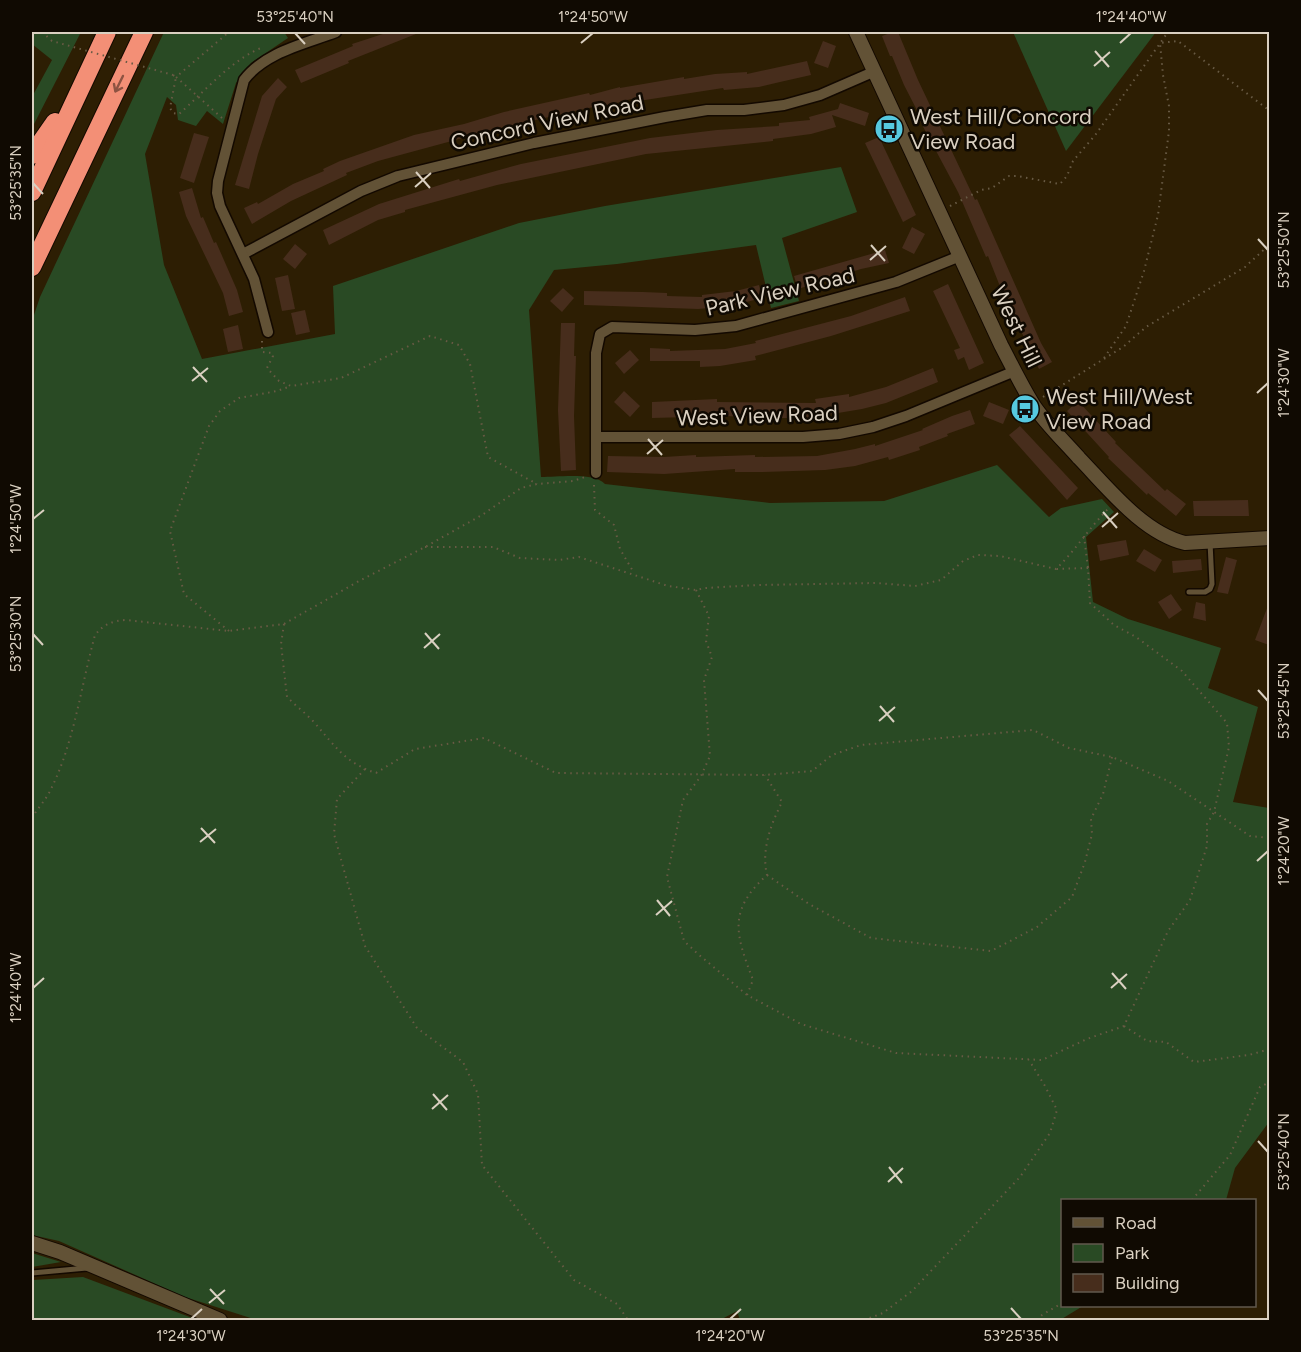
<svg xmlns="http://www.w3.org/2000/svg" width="1301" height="1352" viewBox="0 0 1301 1352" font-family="Figtree,sans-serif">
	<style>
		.green { fill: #294a24 }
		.building { fill: #472d1c }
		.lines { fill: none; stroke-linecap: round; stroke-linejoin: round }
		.service-casing { stroke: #130900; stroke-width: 8 }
		.minor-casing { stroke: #130900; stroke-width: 13 }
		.tertiary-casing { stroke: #130900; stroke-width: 16 }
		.motorway-casing { stroke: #130900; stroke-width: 20 }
		.path { stroke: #685a44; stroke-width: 2; stroke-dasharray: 1.5 4.5; stroke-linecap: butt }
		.service { stroke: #625236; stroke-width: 5 }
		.minor { stroke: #625236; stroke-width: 10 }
		.tertiary { stroke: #625236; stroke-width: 14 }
		.motorway { stroke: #f38f76; stroke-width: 18 }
		.path-bridge { stroke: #685a44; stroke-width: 2; stroke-dasharray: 1.5 4.5; stroke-linecap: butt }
		.oneway { stroke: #8d5342 }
		.ticks { fill: none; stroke: #dad0c1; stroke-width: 2 }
		.labels { text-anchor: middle; stroke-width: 5; stroke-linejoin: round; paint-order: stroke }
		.poi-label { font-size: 22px; fill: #dad0c1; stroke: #100a02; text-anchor: start }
		.street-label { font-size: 22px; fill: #dad0c1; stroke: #100a02 }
		.neatline { fill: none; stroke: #dad0c1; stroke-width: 2 }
		.ticks-label { font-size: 15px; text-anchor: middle; fill: #dad0c1 }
	</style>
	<rect width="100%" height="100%" fill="#2d1e03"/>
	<g class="green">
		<polygon points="32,32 81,32 32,128 32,97 52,60 32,44"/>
		<path d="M164,32h120l4,6 -37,25 -15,20 -13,41 -16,-13 -11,15 -18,-6 -2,-15 -9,-8 -22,57 19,111 38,94 133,-25 -2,-48 186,-63 86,-17 236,-39 16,45 -75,26 17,63 -28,7 -15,-63 -139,19 -63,6 -25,40 12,167c17,0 53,-5 64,7l165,19 114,-2 113,-36 52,52 12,-9 41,-9 12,13 -28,25 7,65 35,17 93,29 -13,40 50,19 -25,95 36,6v314l-34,46 -9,32h-164v106h21l-23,14h-320l-3,-9 -17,9h-463l-72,-23 -126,-56 -27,-6v-914l8,-24z"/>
		<polygon points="1013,32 1156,32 1066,151"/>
		<polygon points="32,1253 61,1262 32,1267"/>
		<polygon points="83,1277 195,1319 198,1320 32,1320 33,1280"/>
	</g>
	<g class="building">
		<polygon points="389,32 421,32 348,61 349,63 301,83 295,70 353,46 352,44"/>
		<polygon points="893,32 898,32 918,80 975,200 977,199 1041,343 1052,362 1039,369 1001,289 988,256 986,257 958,192 920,121 922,120 904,85 892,56 890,56 882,36"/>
		<polygon points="823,41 836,46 828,68 814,63"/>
		<polygon points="807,61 811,75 780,82 759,87 724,90 723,88 632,102 631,99 602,107 602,105 496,129 378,161 346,173 347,175 291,201 252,224 244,208 257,202 258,204 293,184 324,171 323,169 340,161 414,135 464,124 504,112 589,93 590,95 620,87 620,88 684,77 684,79 715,74 747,72 747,74"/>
		<polygon points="278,78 287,87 276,99 258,154 249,189 235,185 262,96"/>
		<polygon points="840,103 869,113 865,126 832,115 836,127 811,134 773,139 773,141 646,154 497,185 405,210 405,212 378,220 329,245 323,230 379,204 459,179 460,181 521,164 650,138 717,130 779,126 779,123 810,120 809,117 838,109"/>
		<polygon points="194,133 209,137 194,183 180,178"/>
		<polygon points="879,137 916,215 903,222 865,143"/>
		<polygon points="192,188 201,218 203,217 214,243 216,242 237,290 243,312 229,316 223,293 186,216 179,192"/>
		<polygon points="912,227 925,234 914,254 902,248"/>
		<polygon points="295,244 307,254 295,269 283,259"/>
		<polygon points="885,250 889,263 861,269 798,289 794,276"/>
		<polygon points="288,275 295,309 282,311 275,278"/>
		<polygon points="948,284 984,363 969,370 964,357 958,360 954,350 960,348 933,291"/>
		<polygon points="759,285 762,298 731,306 698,309 584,305 584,291 643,292 667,293 667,296 702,297 702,295 736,291"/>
		<polygon points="563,288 574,298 562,312 550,301"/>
		<polygon points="905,297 910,311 831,336 755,356 756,360 720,366 700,367 700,361 650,361 650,348 670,349 670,351 725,349 756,343 755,341 851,316"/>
		<polygon points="305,310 310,332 296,335 291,313"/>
		<polygon points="561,323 575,323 574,356 576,356 574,416 576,470 561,471 558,410"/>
		<polygon points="238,325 243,349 228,352 223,329"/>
		<polygon points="630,350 639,360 624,374 615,363"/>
		<polygon points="933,368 938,382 886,403 862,409 808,418 756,418 727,416 652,418 652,402 717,399 717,402 816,403 815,399 849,394 849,397 886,387"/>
		<polygon points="624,391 640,406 630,417 614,402"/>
		<polygon points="1078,401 1116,442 1115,443 1165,491 1167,489 1186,504 1176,516 1148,493 1147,495 1108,458 1109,457 1067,411"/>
		<polygon points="989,402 1009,410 1003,424 983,416"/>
		<polygon points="970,410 975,424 947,434 948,436 919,447 920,450 889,460 888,457 855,466 825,470 763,472 735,472 735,469 664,474 607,472 608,456 664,457 696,455 696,457 755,455 755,457 817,456 855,449 875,444 875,446 923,430 922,429 952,416"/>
		<polygon points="1020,426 1078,488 1067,500 1009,435"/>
		<polygon points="1248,500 1249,516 1194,516 1193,501"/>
		<polygon points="1126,540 1129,555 1100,561 1097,545"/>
		<polygon points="1144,549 1162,560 1155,572 1136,561"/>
		<polygon points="1226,557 1237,560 1228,594 1217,592"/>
		<polygon points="1201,559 1202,570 1173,573 1172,561"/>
		<polygon points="1171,594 1182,610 1169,619 1158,602"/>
		<polygon points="1196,602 1205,604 1206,621 1193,618"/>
		<polygon points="1269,603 1269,645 1255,640"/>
	</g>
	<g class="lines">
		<g class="service-casing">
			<g id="service">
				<polyline points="1189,592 1205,592 1210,589 1212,584 1210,542"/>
				<polyline points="32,1273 87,1268"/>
			</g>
		</g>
		<g class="minor-casing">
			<g id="minor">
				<polyline points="243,254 361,191 398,176 534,143 665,117 707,110 744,110 784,105 820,95 873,72"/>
				<path d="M268,332l-14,-53 -34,-73 -3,-13 1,-12 26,-101c21,-28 61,-36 92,-48"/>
				<polyline points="597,437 803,437 839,434 873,427 906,416 1015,371"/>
				<polyline points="596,473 596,353 600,334 612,327 695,330 736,326 896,282 960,256"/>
			</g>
		</g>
		<g class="tertiary-casing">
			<g id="tertiary">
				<path d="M856,32l145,313c11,21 21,42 33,61 13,19 30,35 45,52 29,30 64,75 106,85l85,-5"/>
				<polyline points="32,1243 60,1252 220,1320"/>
			</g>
		</g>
		<g class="motorway-casing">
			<g id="motorway">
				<polyline points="32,155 55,122"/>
				<polyline points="32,192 107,32"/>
				<polyline points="32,267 144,32"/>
			</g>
		</g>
		<g class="path">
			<path d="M173,75l3,2 -6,31 3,5 6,1c24,-21 55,-57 85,-67"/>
			<polyline points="222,118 176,77 229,32"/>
			<polyline points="950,206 981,190 992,188 1009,176 1017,176 1060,184 1067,176 1073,161 1096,134 1168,32"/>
			<polyline points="262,341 262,352 272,353 273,356 267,368 279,381 291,386 341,378 430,336 459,345 470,364 488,457 537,484"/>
			<polyline points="1104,358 1126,326 1144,271 1158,215 1169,131 1169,106 1163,75 1160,43 1178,41 1270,111"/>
			<polyline points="1043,397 1123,347 1146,327 1245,267 1270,244"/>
			<polyline points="594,485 595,510 614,525 620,549 634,573"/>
			<polyline points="1084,536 1088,568"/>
			<path d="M425,547h68l27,11 39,2 20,-3 89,29 28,4 9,-2 53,-3 118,-2 39,3 26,-6 22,-19 15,-6 22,1 56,13c19,-18 33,-41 52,-60"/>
			<polyline points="696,590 709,616 706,641 712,657 704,680 710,756 701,776 683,800 667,877 684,941 698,954 747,995 801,1024 896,1053 1042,1060 1087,1039 1124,1026 1168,931 1190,900 1207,846 1207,824 1214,812 1229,747 1227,723 1182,671 1136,637 1114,625 1090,603 1088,568 1056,569"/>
			<path d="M284,624l-3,20 6,53c8,8 17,15 25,23 21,23 32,43 64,53l39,-24 69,-11 72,35 209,2 47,-4 20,-16 29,-10 172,-15 36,18 43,9 56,24 82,55 20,2"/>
			<polyline points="229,631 184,594 170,531 209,426 220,411 239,398 277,391 291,386"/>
			<polyline points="365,769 337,799 334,834 365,946 417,1028 463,1062 478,1094 482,1165 574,1280 617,1304 628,1320"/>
			<path d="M32,818c5,-9 13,-17 18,-27 24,-47 31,-105 45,-156 9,-11 17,-14 31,-15l103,11 55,-7 75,-43 66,-34 57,-32 39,-27 16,-4 36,-3 12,-4"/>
			<polyline points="767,875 809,904 871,938 991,951 1037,927 1072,897 1085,862 1092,834 1091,819 1103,794 1112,757"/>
			<path d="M747,995l6,-15c-17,-45 -26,-69 14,-105 -6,-25 4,-51 15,-73l-17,-27"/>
			<polyline points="1124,1026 1147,1041 1166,1042 1194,1062 1249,1055 1270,1049"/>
			<polyline points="1192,1200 1230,1155 1260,1087 1270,1082"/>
			<polyline points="864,1320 883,1313 912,1291 1020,1177 1050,1133 1057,1110 1045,1086 1029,1060"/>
			<polyline points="1037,1320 1042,1315 1062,1303"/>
		</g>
		<use href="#service" class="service"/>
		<use href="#minor" class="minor"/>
		<use href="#tertiary" class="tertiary"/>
		<use href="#motorway" class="motorway"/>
		<polyline class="path-bridge" points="42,32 52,41 173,75"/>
	</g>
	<defs><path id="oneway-shaft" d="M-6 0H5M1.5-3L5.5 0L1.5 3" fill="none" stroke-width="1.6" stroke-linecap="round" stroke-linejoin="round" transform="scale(1.5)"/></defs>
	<use class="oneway" href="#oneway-shaft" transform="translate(119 84) rotate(116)"/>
	<path class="ticks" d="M295,33l10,11M581,43l12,-10M1120,43l11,-10M1095,51l14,16M1094,66l16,-14M416,172l14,16M33,183l10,11M415,187l16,-14M1258,239l10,11M871,245l14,16M870,260l16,-14M193,367l14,15M192,381l16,-13M1257,393l11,-10M648,439l14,16M647,454l16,-14M1103,512l14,16M33,519l11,-9M1102,527l16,-14M425,633l14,16M33,634l10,11M424,648l16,-14M1258,690l10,11M880,706l14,16M879,721l16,-14M201,828l14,15M200,842l16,-13M1257,861l11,-10M657,900l13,16M656,915l16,-14M1112,973l14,16M33,988l11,-10M1111,988l16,-14M433,1094l14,16M432,1109l16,-14M1258,1141l10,11M889,1167l13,16M888,1182l15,-14M210,1289l14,15M209,1303l16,-13M1011,1308l10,11M191,1319l11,-10M730,1319l11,-10"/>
	<defs>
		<g id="bus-disc" transform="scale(1.5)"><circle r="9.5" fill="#56c9e0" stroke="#100a02"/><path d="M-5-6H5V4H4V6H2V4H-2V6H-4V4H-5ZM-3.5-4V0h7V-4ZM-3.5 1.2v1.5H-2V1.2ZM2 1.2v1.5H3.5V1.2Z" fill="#111"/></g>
	</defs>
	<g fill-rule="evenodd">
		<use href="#bus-disc" x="889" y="129"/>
		<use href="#bus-disc" x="1025" y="409"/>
	</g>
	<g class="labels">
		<g class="poi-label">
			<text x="910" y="124">West Hill/Concord<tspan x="910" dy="25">View Road</tspan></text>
			<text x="1046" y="404">West Hill/West<tspan x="1046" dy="25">View Road</tspan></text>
		</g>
		<g class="street-label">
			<text transform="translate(547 122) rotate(-12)" y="8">Concord View Road</text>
			<text transform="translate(780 291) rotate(-13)" y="8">Park View Road</text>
			<text transform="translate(1017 326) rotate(64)" y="8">West Hill</text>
			<text transform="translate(757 415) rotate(-2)" y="8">West View Road</text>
		</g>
	</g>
	<rect width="1301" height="1352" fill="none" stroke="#100a02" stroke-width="66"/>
	<rect x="1061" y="1199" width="195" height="108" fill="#100a02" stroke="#61594e" stroke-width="1.5"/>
	<rect x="1073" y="1218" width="30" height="9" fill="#625236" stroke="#61594e" stroke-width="1.5"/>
	<text x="1115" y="1229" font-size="18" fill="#dad0c1">Road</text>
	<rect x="1073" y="1244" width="30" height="18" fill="#294a24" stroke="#61594e" stroke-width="1.5"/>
	<text x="1115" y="1259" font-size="18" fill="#dad0c1">Park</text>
	<rect x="1073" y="1274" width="30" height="18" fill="#472d1c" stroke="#61594e" stroke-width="1.5"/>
	<text x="1115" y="1289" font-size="18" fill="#dad0c1">Building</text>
	<rect x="33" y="33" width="1235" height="1286" class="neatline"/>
	<g class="ticks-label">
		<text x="295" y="22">53°25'40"N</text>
		<text x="593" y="22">1°24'50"W</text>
		<text x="1131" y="22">1°24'40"W</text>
		<text transform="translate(16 183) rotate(-90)" y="5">53°25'35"N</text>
		<text transform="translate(1284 250) rotate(-90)" y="5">53°25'50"N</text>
		<text transform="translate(1284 383) rotate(-90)" y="5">1°24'30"W</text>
		<text transform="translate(16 519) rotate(-90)" y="5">1°24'50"W</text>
		<text transform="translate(16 634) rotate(-90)" y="5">53°25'30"N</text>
		<text transform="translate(1284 701) rotate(-90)" y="5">53°25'45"N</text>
		<text transform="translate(1284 851) rotate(-90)" y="5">1°24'20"W</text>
		<text transform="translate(16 988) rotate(-90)" y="5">1°24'40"W</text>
		<text transform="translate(1284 1152) rotate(-90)" y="5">53°25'40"N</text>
		<text x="191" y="1341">1°24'30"W</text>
		<text x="730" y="1341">1°24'20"W</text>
		<text x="1021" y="1341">53°25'35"N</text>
	</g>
</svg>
